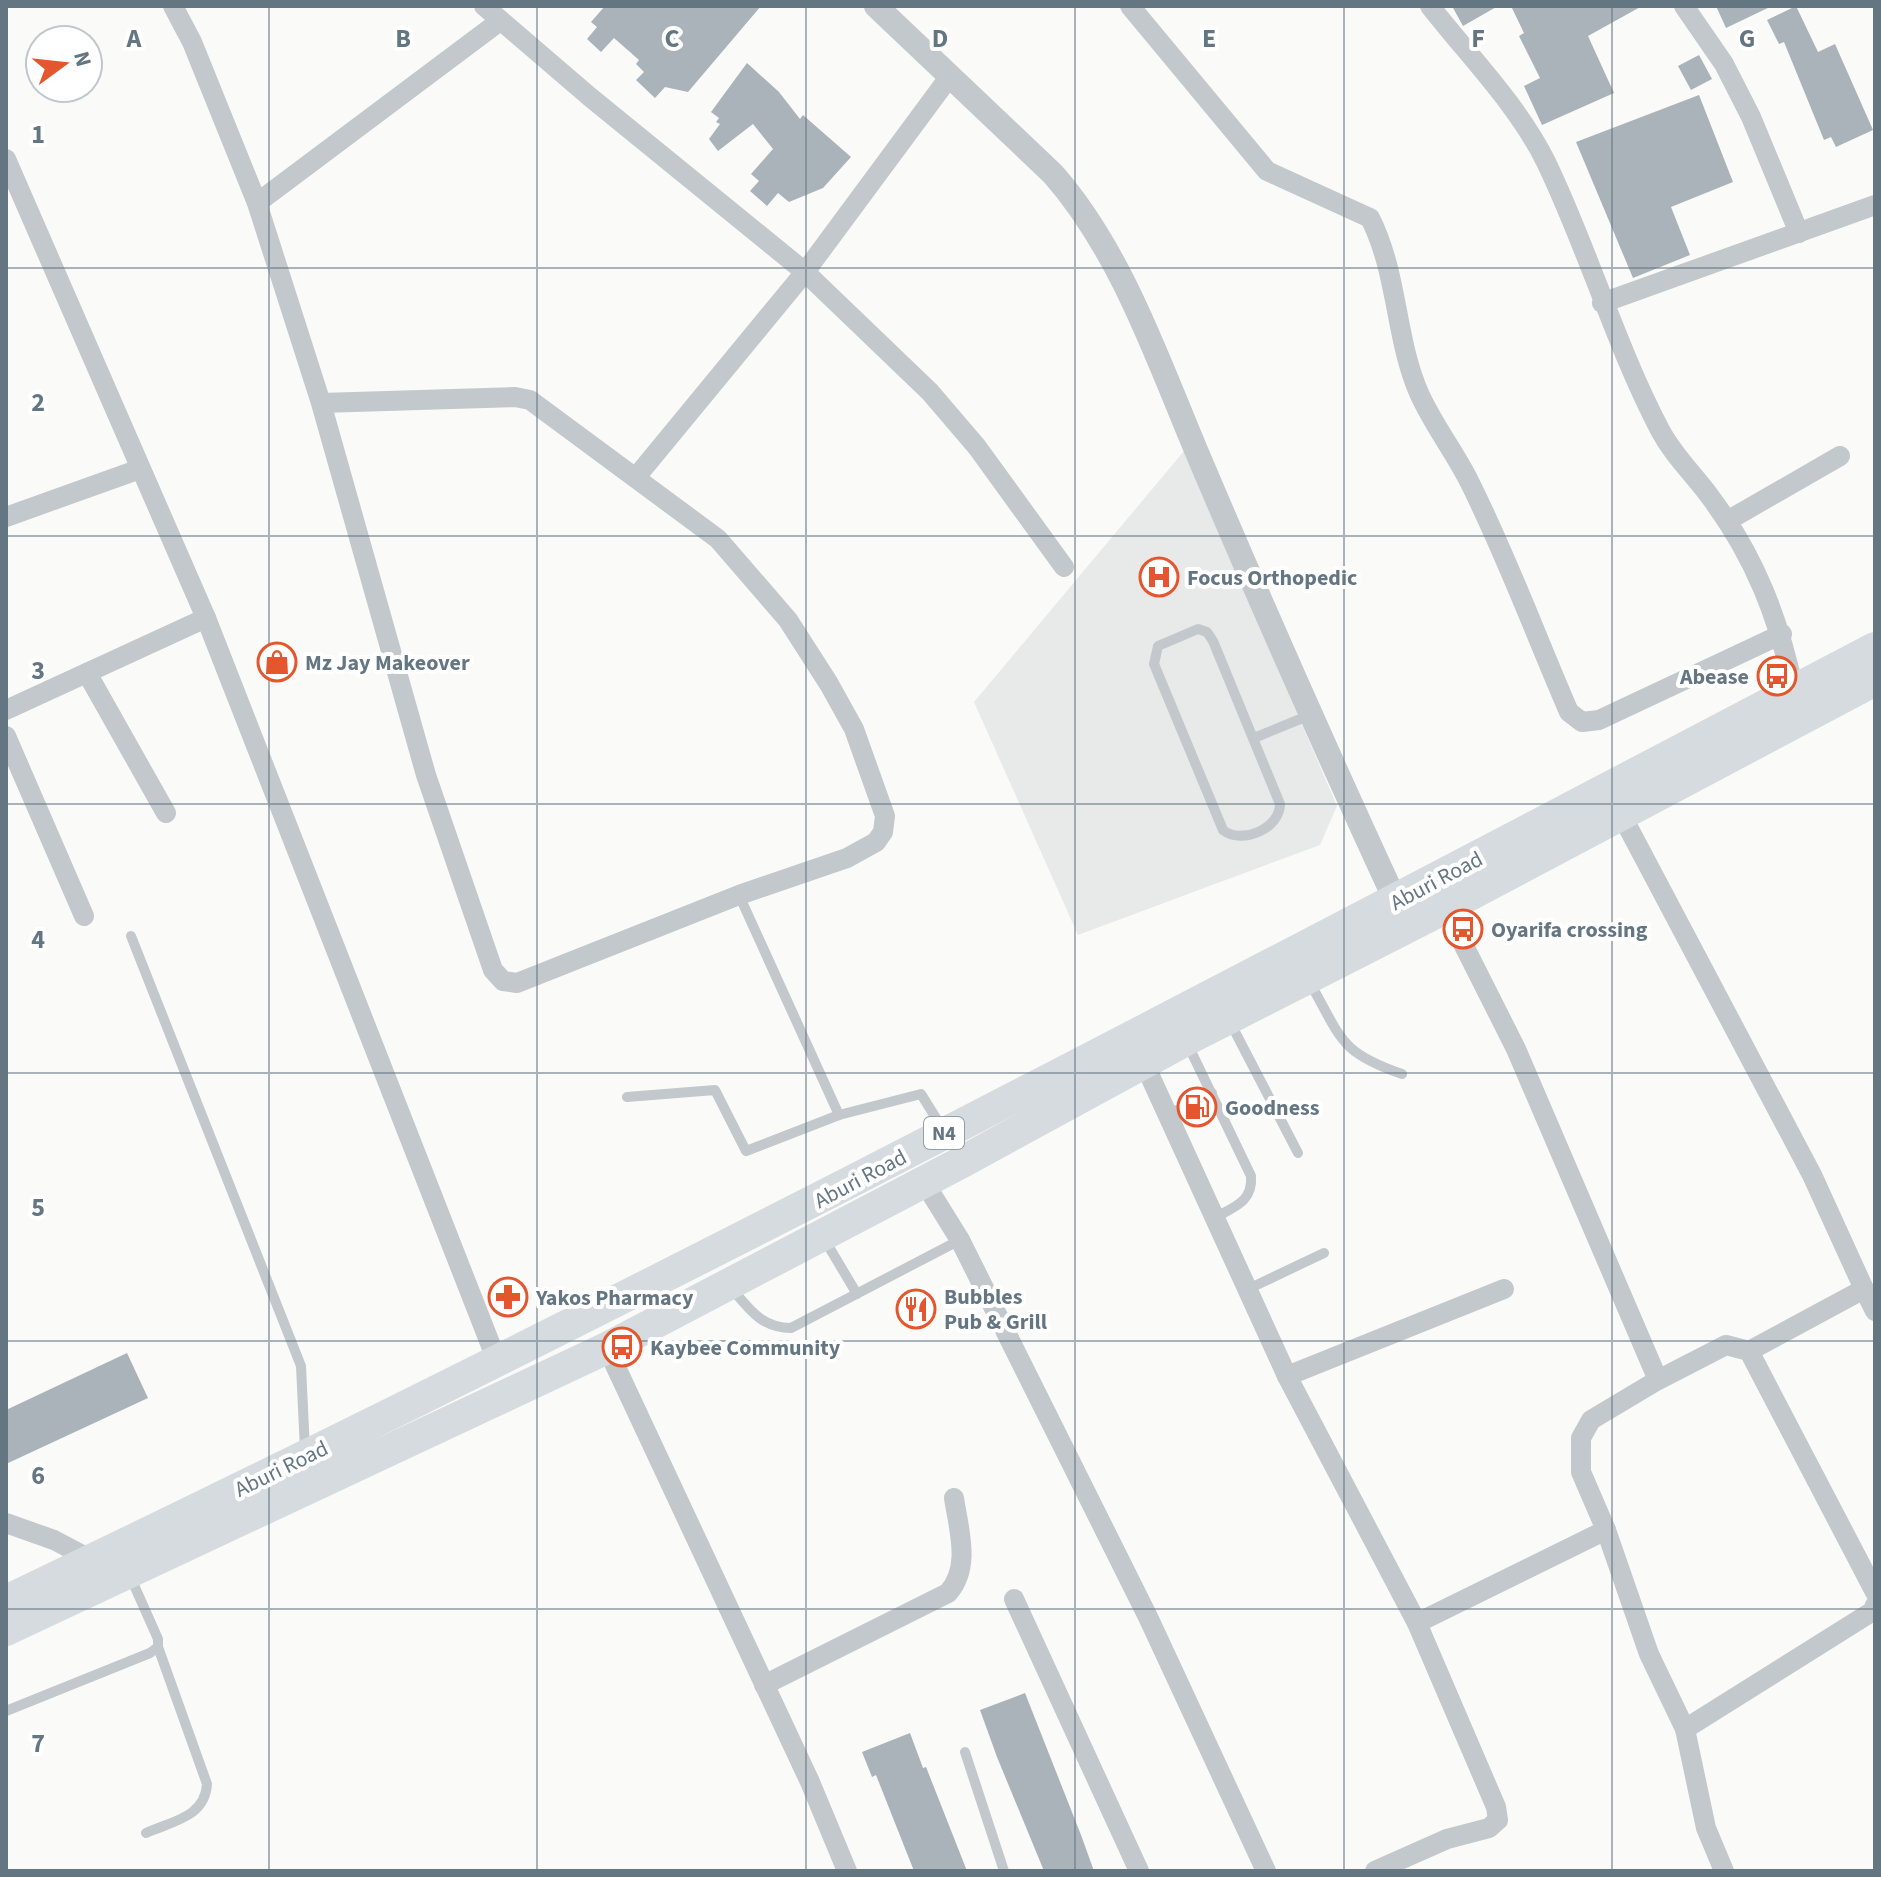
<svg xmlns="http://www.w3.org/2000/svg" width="1881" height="1877" viewBox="0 0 1881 1877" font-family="'Source Sans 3',sans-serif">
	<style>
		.built { fill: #e8e9e9 }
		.building { fill: #aab3b9 }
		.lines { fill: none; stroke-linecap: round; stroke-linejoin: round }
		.service { stroke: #c3c8cc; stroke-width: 10 }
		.minor { stroke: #c3c8cc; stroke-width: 20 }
		.tertiary { stroke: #c3c8cc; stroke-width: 24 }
		.trunk { stroke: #d6dbdf; stroke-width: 32 }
		.grid { fill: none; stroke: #657683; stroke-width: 2; stroke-opacity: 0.55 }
		.labels { text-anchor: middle; stroke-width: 8; stroke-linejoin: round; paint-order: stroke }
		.shield { fill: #fff; stroke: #939fa8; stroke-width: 2 }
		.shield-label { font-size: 20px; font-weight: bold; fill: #657683 }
		.poi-label { font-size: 22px; font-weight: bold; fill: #657683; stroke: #fff; text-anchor: start }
		.street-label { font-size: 22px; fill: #657683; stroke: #fff }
		.grid-label { font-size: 26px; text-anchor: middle; font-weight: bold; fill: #657683; stroke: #fff; stroke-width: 8; stroke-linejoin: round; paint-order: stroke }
	</style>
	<rect width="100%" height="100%" fill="#fafaf8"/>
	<polygon class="built" points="1184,451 1337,806 1320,845 1078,935 974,702"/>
	<g class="building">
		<polygon points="605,6 761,6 688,92 665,87 655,98 636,80 644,72 636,64 639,60 614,38 601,52 587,39 597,27 591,22"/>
		<polygon points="1452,6 1498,6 1463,26"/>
		<polygon points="1511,6 1642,6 1588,36 1614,93 1542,125 1524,86 1540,78 1519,36 1524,33"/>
		<polygon points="1716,6 1772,6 1726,28"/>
		<polygon points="1796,6 1818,52 1835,44 1873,130 1836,147 1831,137 1824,140 1784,42 1779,44 1767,20"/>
		<polygon points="1699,55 1712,79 1691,90 1678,66"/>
		<polygon points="747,63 779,92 800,119 803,115 851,157 823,188 789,202 778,193 767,206 750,191 759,181 751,174 773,149 753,124 718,151 709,139 720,124 716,122 719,118 711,112"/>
		<polygon points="1699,95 1733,182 1671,207 1690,255 1633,278 1576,142"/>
		<polygon points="127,1353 148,1398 6,1464 6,1410"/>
		<polygon points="1025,1693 1081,1835 1094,1871 1044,1871 997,1757 980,1710"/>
		<polygon points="910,1733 923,1768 926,1767 967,1871 914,1871 876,1775 872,1777 862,1752"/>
	</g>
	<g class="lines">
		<g class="service">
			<path d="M1198,629l9,3 6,9 67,163c0,25 -39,41 -57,26l-69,-166 4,-18z"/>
			<polyline points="1254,738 1310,715"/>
			<polyline points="739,895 839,1115"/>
			<polyline points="131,936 301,1366 305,1450"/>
			<path d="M1310,983c32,56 29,69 92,91"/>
			<polyline points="1231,1024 1298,1153"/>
			<path d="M1188,1045l63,131c2,26 -17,31 -37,42"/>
			<polyline points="627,1097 715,1090 746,1151 839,1115 921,1094 944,1131"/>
			<polyline points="1167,1115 1212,1093"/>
			<polyline points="823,1237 857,1294"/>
			<path d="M732,1289c18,21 30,39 59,39l169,-88"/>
			<polyline points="1246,1290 1324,1253"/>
			<polyline points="6,1711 150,1653 158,1647 158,1639 130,1576"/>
			<polyline points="965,1752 1004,1871"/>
			<path d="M146,1833c27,-12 59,-16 61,-49l-49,-137"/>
		</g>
		<g class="minor">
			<polyline points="173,6 192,42 257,203 321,403 426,775 493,970 503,981 517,983 739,895 847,858 876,842 883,832 885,816 854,729 829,684 788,620 718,539 530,400 515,397 321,403"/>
			<polyline points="484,6 590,97 805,272 930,392 977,447 1064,567"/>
			<path d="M1130,6l137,165 103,47c28,55 25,120 49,175 14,32 36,59 51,90 37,74 66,153 99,229l13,10 17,-2 183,-86"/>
			<path d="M1430,6c39,50 88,99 116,156 42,87 69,182 114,268 15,28 33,43 51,68 44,59 68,121 83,193"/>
			<polyline points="1684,6 1724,64 1751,117 1799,233"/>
			<polyline points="6,159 206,618 497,1361"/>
			<polyline points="257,203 500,21"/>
			<polyline points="1602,303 1875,205"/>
			<polyline points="637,476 805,272 950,76"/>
			<polyline points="6,517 140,469"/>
			<polyline points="1727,521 1840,456"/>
			<polyline points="87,673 166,813"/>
			<polyline points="6,710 206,618"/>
			<polyline points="6,736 84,916"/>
			<polyline points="1621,814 1812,1175 1864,1289 1749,1351"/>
			<polyline points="1445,908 1516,1049 1658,1380 1591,1420 1581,1438 1581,1472 1606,1530 1649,1654 1685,1729 1706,1828 1724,1871"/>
			<polyline points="1144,1063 1287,1376 1417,1623 1496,1807 1498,1820 1489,1828 1447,1839 1375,1871"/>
			<polyline points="924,1182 960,1240 1148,1617 1266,1871"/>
			<polyline points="1864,1289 1875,1311"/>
			<polyline points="607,1348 810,1782 847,1871"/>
			<polyline points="1287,1376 1504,1289"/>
			<polyline points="1658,1380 1726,1345 1749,1351 1875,1592"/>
			<polyline points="6,1523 54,1540 92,1560"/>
			<polyline points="1014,1599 1139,1871"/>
			<polyline points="1417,1623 1606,1530"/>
			<path d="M764,1685l184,-92c23,-26 11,-62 6,-95"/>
			<polyline points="1685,1729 1873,1611 1875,1605"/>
		</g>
		<path class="tertiary" d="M876,6l177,168c72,82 108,196 151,295 62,146 126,290 192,433"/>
		<g class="trunk">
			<path d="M6,1601c631,-301 1249,-628 1869,-953"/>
			<polyline points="6,1630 607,1348 962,1162 1186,1040 1445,908 1875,680"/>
		</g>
	</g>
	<path class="grid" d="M269,6v1865M537,6v1865M806,6v1865M1075,6v1865M1344,6v1865M1612,6v1865M6,268h1869M6,536h1869M6,804h1869M6,1073h1869M6,1341h1869M6,1609h1869"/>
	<defs>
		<g id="hospital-ring" transform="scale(2)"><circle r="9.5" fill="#fff" stroke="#e4572e" stroke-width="1.5"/><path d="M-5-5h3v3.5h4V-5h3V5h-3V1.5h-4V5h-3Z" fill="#e4572e"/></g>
		<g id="shop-ring" transform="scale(2)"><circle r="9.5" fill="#fff" stroke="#e4572e" stroke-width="1.5"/><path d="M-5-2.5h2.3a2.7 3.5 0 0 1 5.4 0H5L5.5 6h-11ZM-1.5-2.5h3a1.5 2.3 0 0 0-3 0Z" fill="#e4572e"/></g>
		<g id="bus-ring" transform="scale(2)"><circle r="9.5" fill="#fff" stroke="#e4572e" stroke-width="1.5"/><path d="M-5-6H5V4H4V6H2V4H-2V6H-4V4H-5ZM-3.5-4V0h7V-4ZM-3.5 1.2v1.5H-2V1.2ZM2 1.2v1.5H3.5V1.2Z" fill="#e4572e"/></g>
		<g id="fuel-ring" transform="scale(2)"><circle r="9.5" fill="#fff" stroke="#e4572e" stroke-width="1.5"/><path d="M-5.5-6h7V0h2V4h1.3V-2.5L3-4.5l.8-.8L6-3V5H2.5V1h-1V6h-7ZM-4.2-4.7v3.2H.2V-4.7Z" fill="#e4572e"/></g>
		<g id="pharmacy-ring" transform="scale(2)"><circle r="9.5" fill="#fff" stroke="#e4572e" stroke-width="1.5"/><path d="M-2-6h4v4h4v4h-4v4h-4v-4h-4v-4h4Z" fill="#e4572e"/></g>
		<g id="restaurant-ring" transform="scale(2)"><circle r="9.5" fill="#fff" stroke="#e4572e" stroke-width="1.5"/><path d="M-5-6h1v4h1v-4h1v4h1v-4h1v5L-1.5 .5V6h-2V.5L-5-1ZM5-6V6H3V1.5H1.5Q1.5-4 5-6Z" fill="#e4572e"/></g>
	</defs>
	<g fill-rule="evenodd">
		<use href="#hospital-ring" x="1159" y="577"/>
		<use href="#shop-ring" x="277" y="662"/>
		<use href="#bus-ring" x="1777" y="676"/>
		<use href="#bus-ring" x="1463" y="929"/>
		<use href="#fuel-ring" x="1197" y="1107"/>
		<use href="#pharmacy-ring" x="508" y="1297"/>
		<use href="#restaurant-ring" x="916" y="1309"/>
		<use href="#bus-ring" x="622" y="1347"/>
	</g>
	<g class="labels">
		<rect class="shield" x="924" y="1117" width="40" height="32" rx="6"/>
		<g class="shield-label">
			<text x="944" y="1140">N4</text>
		</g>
		<g class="poi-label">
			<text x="1187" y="585">Focus Orthopedic</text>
			<text x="305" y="670">Mz Jay Makeover</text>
			<text x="1749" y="684" text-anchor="end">Abease</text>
			<text x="1491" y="937">Oyarifa crossing</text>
			<text x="1225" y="1115">Goodness</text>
			<text x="944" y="1304">Bubbles<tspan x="944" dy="25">Pub &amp; Grill</tspan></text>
			<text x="536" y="1305">Yakos Pharmacy</text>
			<text x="650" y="1355">Kaybee Community</text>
		</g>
		<g class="street-label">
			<text transform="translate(1436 880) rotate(-28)" y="8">Aburi Road</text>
			<text transform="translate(860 1178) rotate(-28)" y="8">Aburi Road</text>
			<text transform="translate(281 1468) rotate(-26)" y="8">Aburi Road</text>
		</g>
	</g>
	<g class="grid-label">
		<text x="134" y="47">A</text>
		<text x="403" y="47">B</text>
		<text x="672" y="47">C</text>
		<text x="940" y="47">D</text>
		<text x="1209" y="47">E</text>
		<text x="1478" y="47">F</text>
		<text x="1747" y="47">G</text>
		<text x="38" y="143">1</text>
		<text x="38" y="411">2</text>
		<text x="38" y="679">3</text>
		<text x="38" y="948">4</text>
		<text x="38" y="1216">5</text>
		<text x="38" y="1484">6</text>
		<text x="38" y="1752">7</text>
	</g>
	<rect width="1881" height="1877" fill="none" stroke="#657683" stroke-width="16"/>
	<g transform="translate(64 64) rotate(75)"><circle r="38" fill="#ffffff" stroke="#c1c8cd" stroke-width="2"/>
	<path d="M0-6L14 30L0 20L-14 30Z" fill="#e4572e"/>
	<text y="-12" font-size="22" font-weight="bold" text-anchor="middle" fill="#657683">N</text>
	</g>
</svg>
